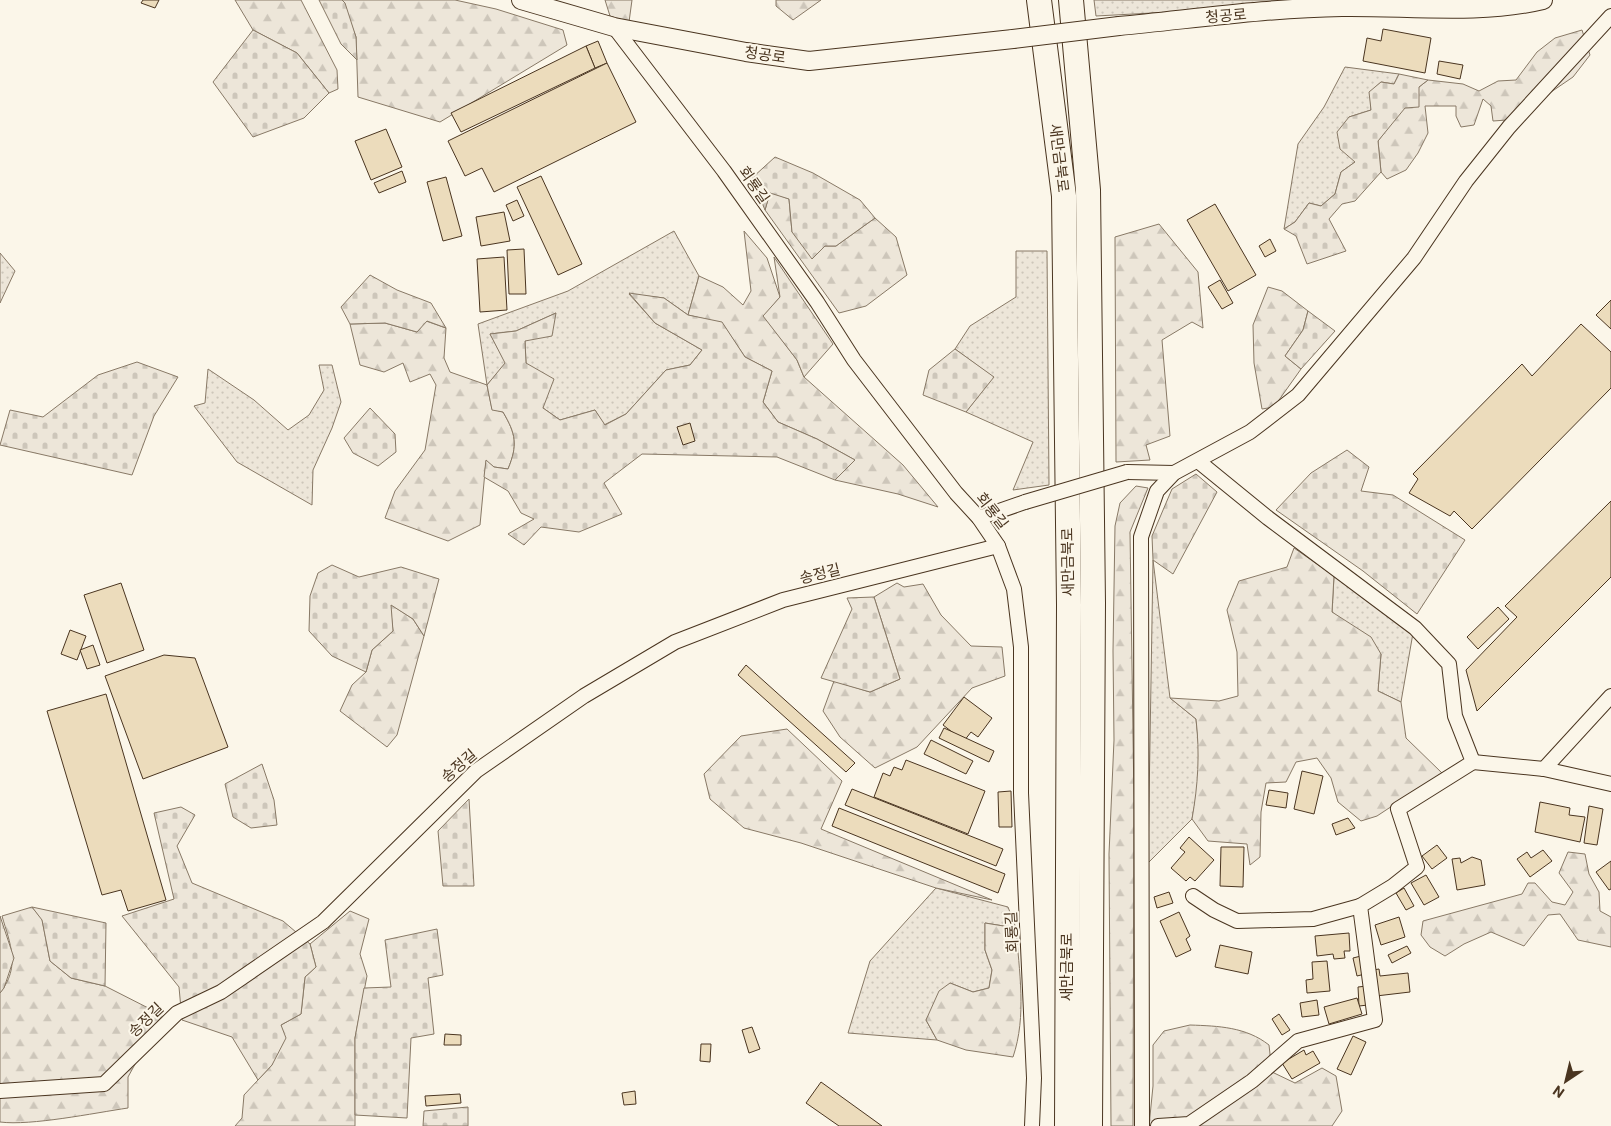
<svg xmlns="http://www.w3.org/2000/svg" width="1611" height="1126" viewBox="0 0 1611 1126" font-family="Roboto,'Noto Sans KR',sans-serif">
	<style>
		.grass { fill: url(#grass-dots); stroke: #887966 }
		.forest { fill: url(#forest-firs); stroke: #887966 }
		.cemetery { fill: url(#cemetery-stones); stroke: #887966 }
		.building { fill: #ecdcbc; stroke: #4a3520 }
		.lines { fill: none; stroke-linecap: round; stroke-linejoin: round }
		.minor-casing { stroke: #4a3520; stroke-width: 16 }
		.tertiary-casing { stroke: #4a3520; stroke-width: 20 }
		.trunk-casing { stroke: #4a3520; stroke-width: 26 }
		.minor { stroke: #fbf6e9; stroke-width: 14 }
		.tertiary { stroke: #fbf6e9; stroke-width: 18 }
		.trunk { stroke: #fbf6e9; stroke-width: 24 }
		.minor-bridge-casing { stroke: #4a3520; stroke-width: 16; stroke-linecap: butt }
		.tertiary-bridge-casing { stroke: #4a3520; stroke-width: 20; stroke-linecap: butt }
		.minor-bridge { stroke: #fbf6e9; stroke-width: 14 }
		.tertiary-bridge { stroke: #fbf6e9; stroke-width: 18 }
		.labels { text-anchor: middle; stroke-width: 4; stroke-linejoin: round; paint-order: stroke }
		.street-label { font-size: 15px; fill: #4a3520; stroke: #fbf6e9 }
	</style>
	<defs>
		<pattern id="grass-dots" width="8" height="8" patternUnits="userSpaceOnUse" patternTransform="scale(1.25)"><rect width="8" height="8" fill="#ede6d9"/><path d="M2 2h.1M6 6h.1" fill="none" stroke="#cdc6ba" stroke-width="1.8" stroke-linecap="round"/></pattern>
		<pattern id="forest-firs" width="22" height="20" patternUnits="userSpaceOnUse" patternTransform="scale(1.25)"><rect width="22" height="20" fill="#ede6d9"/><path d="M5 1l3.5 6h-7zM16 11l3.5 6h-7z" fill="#cdc6ba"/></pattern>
		<pattern id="cemetery-stones" width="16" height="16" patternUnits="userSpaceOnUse" patternTransform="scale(1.25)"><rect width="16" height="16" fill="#ede6d9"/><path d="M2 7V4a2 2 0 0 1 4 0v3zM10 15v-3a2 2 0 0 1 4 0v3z" fill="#cdc6ba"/></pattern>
	</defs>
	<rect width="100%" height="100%" fill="#fbf6e9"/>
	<g class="grass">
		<polygon points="1094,0 1395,0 1096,16"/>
		<polygon points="1345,67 1399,74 1394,84 1381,82 1370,92 1371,110 1349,117 1355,162 1341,172 1335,194 1321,206 1309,203 1295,222 1284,229 1298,144 1324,107"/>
		<polygon points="674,231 699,276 688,315 664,298 629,294 655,323 702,350 690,365 666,370 626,414 604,425 595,410 560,420 543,408 526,363 525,341 556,313 516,331 490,334 506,363 487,385 478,324 568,291"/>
		<polygon points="1016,251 1047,251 1049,485 1013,490 1033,442 966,412 993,377 955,349 970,326 1016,297"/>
		<polygon points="0,253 15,271 0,303"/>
		<polygon points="319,365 332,365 341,402 332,428 313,470 312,505 237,462 194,406 205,403 208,369 254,400 288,430 309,415 324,390"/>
		<polygon points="1153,560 1170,698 1196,719 1199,749 1199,781 1192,819 1148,863"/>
		<polygon points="1334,576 1413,633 1401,702 1378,691 1381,654 1332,612"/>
		<polygon points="936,888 1008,907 1016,928 985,923 985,950 992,970 989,988 973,992 950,983 926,1020 937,1040 848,1033 870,961"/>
	</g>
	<g class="forest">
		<polygon points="235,0 301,0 337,70 338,89 329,93 297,53 253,30"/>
		<polygon points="342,0 455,0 496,9 563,30 567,45 440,122 358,97 356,37"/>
		<polygon points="605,0 632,0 629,22 610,16"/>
		<polygon points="776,0 821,0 793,20 776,6"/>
		<polygon points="1582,30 1590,55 1573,77 1551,92 1507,120 1493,121 1491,106 1483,99 1474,125 1461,127 1456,116 1456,106 1425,106 1428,133 1418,153 1406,170 1387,179 1381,172 1378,141 1419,87 1428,80 1463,84 1479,91 1498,81 1516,80 1537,52 1555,38"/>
		<polygon points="770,192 789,199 792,232 825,246 836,246 875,218 896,237 907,275 866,306 839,313 765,210"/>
		<polygon points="1159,224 1198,272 1203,328 1192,322 1162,340 1170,436 1146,445 1150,460 1116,462 1115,237"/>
		<polygon points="744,231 767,258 780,297 764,316 797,360 804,377 903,465 938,507 898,494 835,480 855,460 817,439 778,422 763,402 772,371 745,357 722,323 688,315 699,276 723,287 743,305 751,291"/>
		<polygon points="1268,287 1282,291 1308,311 1303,330 1285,356 1301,369 1274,407 1262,409 1254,363 1253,325"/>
		<path d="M426,321l20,7 -2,30 6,14 37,13 5,24 11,3c13,22 15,33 5,57l-14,-2 -8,-6 -6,64 -32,16 -63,-23 10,-27 30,-41 11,-65 -6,-11 -20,8 -7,-19 -19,9 -24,-7 -10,-41 35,-1 32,9z"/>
		<polygon points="1136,486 1148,488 1130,532 1134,801 1133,1126 1111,1126 1109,854 1114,740 1113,651 1115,526 1120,503"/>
		<path d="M1294,548l40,28 -2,36 39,25 10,17 -3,37 23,11 5,36 36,35 -65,43 -16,5 -23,-19 -7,-24 -14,-20 -21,4 -10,20 -20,1 -5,29 -1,45 -10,8 -3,-21 -39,-3 -16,-22c6,-34 8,-65 4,-100l-26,-21 49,3 19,-5 -1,-44 -10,-42 12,-29 48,-14z"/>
		<polygon points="897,583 904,587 923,584 941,615 971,646 1002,647 1005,676 972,688 917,747 875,768 840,737 823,711 834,681 870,692 900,679 874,597"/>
		<polygon points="390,604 413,619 424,636 397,735 387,747 340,711 352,685 366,672 372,650 393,631"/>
		<polygon points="787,729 842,781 821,829 992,900 936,888 801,843 744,828 710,799 704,774 741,736"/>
		<polygon points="1568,852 1585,854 1589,874 1599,892 1600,911 1611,917 1611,947 1578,940 1560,914 1548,915 1524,946 1491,932 1464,944 1445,956 1430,947 1421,935 1423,921 1522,894 1528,883 1535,883 1552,902 1565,905 1573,892 1559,873"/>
		<path d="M32,907l10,12 8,42 21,17 34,8 57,29 -34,62v31c-34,5 -97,18 -128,14v-129c21,-27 10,-49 2,-77z"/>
		<polygon points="350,911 369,919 360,954 367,976 355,1038 355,1126 235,1126 242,1118 244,1095 272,1065 281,1025 301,1014 305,977 316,967 310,944"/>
		<path d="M985,923l31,5c3,43 11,88 -3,129l-47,-7 -29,-10 -11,-20 13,-29 11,-8 23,9 16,-4 3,-18 -7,-20z"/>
		<path d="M1190,1025c29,1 56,2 79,20l3,27 23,11 27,-15 14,8 6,35 -10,15h-183l4,-40v-41l11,-14z"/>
	</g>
	<g class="cemetery">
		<polygon points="319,0 342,0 345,3 356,37 357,60 341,44"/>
		<polygon points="253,30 297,53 329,93 304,118 253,137 213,82"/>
		<polygon points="1399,74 1428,80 1419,87 1419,107 1405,108 1378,141 1381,172 1355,201 1342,204 1329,219 1346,251 1307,264 1296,236 1284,229 1295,222 1309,203 1321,206 1335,194 1341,172 1355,162 1340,149 1337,132 1349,117 1371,110 1369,92 1381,82 1394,84"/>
		<polygon points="775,157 813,173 860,200 875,218 836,246 825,246 812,259 792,232 789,199 770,193 765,210 752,178"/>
		<polygon points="774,257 833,344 804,377 797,360 763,316 780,297"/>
		<polygon points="370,275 397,290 431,303 446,328 427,321 417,332 385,323 350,324 341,307"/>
		<path d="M629,293l35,5 24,17 34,7 23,35 27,14 -9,31 15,20 39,17 38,21 -20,20 -58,-23 -135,-3 -38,29 18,31 -43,18 -38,-5 -17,18 -16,-11 26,-15 -13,-6 -13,-22 -24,-14 2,-17 8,7 14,2c10,-24 8,-35 -5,-57l-11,-2 -5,-25 18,-22 -15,-29 26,-3 40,-18 -4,23 -27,5 1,22 28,16 -11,29 17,12 35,-10 10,15 21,-11 40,-44 24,-5 12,-15 -47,-27z"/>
		<polygon points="1308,311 1335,331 1301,369 1285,356 1303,330"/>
		<polygon points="955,349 994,377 966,412 923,395 929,370"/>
		<polygon points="137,362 178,377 154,416 132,475 0,445 10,410 43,417 98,375"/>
		<polygon points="370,408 395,434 396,452 378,466 353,453 344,438"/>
		<polygon points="1347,450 1369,467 1361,491 1393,495 1465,540 1417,614 1363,571 1276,510 1311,473"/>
		<polygon points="1196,474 1217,492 1173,574 1153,560 1152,536 1172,489"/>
		<polygon points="332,565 359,577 401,567 439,579 424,636 413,619 391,605 393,631 372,650 366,672 332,656 309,631 310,596 318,573"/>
		<polygon points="874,597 900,679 870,692 821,678 852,609 847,598"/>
		<polygon points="262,764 274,800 277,825 251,828 233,817 225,784"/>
		<polygon points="469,799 474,886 443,886 438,831"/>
		<polygon points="181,807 195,815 177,846 192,883 283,921 310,944 316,967 305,977 301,1014 281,1025 286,1038 272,1065 258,1080 232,1037 182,1020 179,987 122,916 174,899 154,813"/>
		<polygon points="32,907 106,923 105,986 71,978 50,961 42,920"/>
		<polygon points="0,916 14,958 4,988 0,993"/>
		<polygon points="437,929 443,975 428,978 434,1034 411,1038 407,1118 355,1115 355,1038 364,988 391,987 385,940"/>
		<polygon points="468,1107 468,1126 423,1126 424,1111"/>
	</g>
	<g class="building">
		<polygon points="143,0 159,0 155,8 141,3"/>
		<polygon points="1383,29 1431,38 1425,73 1363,61 1367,38 1381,41"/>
		<polygon points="598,41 607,63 595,68 586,46"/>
		<polygon points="586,46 595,68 461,132 451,113"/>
		<polygon points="1439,61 1463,65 1460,79 1437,74"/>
		<polygon points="607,63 636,122 494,192 482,168 465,176 448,141"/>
		<polygon points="386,129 402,167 371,180 355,141"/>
		<polygon points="402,171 406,182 379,193 374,183"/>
		<polygon points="541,176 582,264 558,275 517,187"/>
		<polygon points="446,177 462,236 443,241 427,182"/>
		<polygon points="517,200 524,216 513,221 506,205"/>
		<polygon points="1215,204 1256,275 1228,291 1187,220"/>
		<polygon points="504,212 510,241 481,246 476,217"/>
		<polygon points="1270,239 1276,251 1265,257 1259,246"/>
		<polygon points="524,249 526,294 509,294 507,250"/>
		<polygon points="504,257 507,310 480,312 477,259"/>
		<polygon points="1220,280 1233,303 1222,309 1208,287"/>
		<polygon points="1611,300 1611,329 1596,315"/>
		<polygon points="1581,324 1611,352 1611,388 1472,529 1454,511 1450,516 1409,493 1418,479 1413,474 1522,364 1532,376"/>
		<polygon points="690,423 695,441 683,445 677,427"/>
		<polygon points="1611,501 1611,577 1477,711 1466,670 1517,617 1505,606"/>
		<polygon points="121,583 144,650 107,663 84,595"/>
		<polygon points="1498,607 1509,619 1478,649 1467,637"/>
		<polygon points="70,630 86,636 77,660 61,654"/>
		<polygon points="93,645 100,665 87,669 80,650"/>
		<polygon points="164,655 195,658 228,747 143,779 105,676"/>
		<polygon points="746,665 855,763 846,772 738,675"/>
		<polygon points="106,694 166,900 128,911 121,890 102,895 47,711"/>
		<polygon points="964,697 992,718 978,737 971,732 964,741 943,725"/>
		<polygon points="944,728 994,751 989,762 939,738"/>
		<polygon points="931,740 973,761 966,774 924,754"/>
		<polygon points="906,760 985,791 968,834 874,797 883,773 890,776 894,767 902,770"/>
		<polygon points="1302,771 1323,776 1314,814 1294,809"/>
		<polygon points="852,789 1003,849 996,866 845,805"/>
		<polygon points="1269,790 1288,793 1286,808 1266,805"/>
		<polygon points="1011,791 1012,827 999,827 998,792"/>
		<polygon points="1540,802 1570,808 1569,815 1585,817 1580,842 1535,832"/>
		<polygon points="1589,806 1603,809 1597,845 1584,843"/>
		<polygon points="839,808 1005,874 998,893 832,826"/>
		<polygon points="1348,818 1355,828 1336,835 1332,824"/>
		<polygon points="1189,837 1214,860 1195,881 1190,877 1186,881 1171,868 1185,852 1180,848"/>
		<polygon points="1437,845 1447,858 1432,869 1422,856"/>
		<polygon points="1221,847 1244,847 1243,887 1220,886"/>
		<polygon points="1543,850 1552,861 1530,877 1517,859 1527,852 1531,858"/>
		<polygon points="1472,857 1481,860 1485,885 1457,890 1452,859 1460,858 1461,863"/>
		<polygon points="1611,861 1611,889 1609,890 1596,872"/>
		<polygon points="1426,875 1439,897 1424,905 1411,883"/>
		<polygon points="1404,888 1414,906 1406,910 1396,893"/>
		<polygon points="1169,892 1173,903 1157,908 1154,897"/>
		<polygon points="1179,912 1190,936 1186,939 1191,950 1176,957 1160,921"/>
		<polygon points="1399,917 1405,937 1381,945 1375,925"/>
		<polygon points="1349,933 1350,951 1344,951 1345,958 1334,959 1333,954 1317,956 1315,936"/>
		<polygon points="1220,945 1252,952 1248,974 1215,967"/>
		<polygon points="1407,946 1411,953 1392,963 1388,955"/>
		<polygon points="1361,956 1365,974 1357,976 1353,958"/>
		<polygon points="1327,961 1330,991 1307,993 1306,980 1313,979 1312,962"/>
		<polygon points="1379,969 1380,976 1408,973 1410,992 1376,996 1373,970"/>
		<polygon points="1367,986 1368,1005 1359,1006 1358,987"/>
		<polygon points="1357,998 1362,1014 1329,1024 1324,1007"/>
		<polygon points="1317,1000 1319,1015 1302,1017 1300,1003"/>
		<polygon points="1279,1014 1290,1030 1282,1035 1272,1019"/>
		<polygon points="752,1027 760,1049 749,1053 742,1030"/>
		<polygon points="445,1034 461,1035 461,1045 444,1045"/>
		<polygon points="1353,1036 1366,1042 1351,1075 1337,1069"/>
		<polygon points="701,1044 711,1044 710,1062 700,1061"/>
		<polygon points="1304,1050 1306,1055 1313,1051 1320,1063 1292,1079 1282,1063"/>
		<polygon points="821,1082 882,1126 839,1126 806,1103"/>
		<polygon points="635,1091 636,1104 624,1105 622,1093"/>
		<polygon points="460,1094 461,1103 426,1106 425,1096"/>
	</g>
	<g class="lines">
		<g class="minor-casing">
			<g id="minor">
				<polyline points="614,27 724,171 817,302 854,360 956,493 979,518 998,546 1014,589 1021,647 1021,793 1034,1078 1032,1126"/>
				<polyline points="1127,472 1174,473"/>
				<polyline points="979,518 1025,502"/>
				<polyline points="1473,762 1544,769 1611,784"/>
				<polyline points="1544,769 1611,696"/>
				<polyline points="1193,896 1214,910 1237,921 1313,919 1360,906"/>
				<polyline points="0,1091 104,1084 177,1013 221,992 323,922 476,771 584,696 675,642 783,600 998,546"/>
				<polyline points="1142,1126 1141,537 1157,491 1174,473 1250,432 1298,395 1414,258 1466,181 1509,127 1611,16"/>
				<polyline points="1158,1126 1189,1124 1252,1081 1298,1041 1375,1020 1360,906 1393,886 1417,867 1398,809 1473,762 1455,716 1449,664 1415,628 1268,518 1198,461"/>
			</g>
		</g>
		<g class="tertiary-casing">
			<g id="tertiary">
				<polyline points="521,0 614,27 746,52 809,61 1013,39"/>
				<path d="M1119,26c74,-7 149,-18 223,-19 64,-1 139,8 201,-7"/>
			</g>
		</g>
		<g class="trunk-casing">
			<g id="trunk">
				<polyline points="1039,0 1064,196 1069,605 1067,1126"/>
				<polyline points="1071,0 1088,190 1093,603 1090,1126"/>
			</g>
		</g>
		<use href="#minor" class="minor"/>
		<use href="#tertiary" class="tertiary"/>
		<use href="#trunk" class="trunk"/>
		<g class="minor-bridge-casing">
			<polyline id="minor-bridge" points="1025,502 1127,472"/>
		</g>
		<g class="tertiary-bridge-casing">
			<polyline id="tertiary-bridge" points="1013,39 1119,26"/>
		</g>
		<use href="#minor-bridge" class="minor-bridge"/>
		<use href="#tertiary-bridge" class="tertiary-bridge"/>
	</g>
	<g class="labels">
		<g class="street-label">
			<text transform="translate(1226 16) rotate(-5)" y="5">청공로</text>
			<text transform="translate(765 55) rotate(8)" y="5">청공로</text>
			<text transform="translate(1059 158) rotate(83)" y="5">새만금북로</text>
			<text transform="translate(754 185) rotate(55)" y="5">회룡길</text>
			<text transform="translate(992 511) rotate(52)" y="5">회룡길</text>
			<text transform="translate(1068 562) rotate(-91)" y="5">새만금북로</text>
			<text transform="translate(820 574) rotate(-14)" y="5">송정길</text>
			<text transform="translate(459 766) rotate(-41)" y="5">송정길</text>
			<text transform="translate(1012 932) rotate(-93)" y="5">회룡길</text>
			<text transform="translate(1067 967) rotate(-90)" y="5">새만금북로</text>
			<text transform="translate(146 1020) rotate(-44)" y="5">송정길</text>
		</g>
	</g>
	<g transform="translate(1566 1081) rotate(215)" stroke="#fbf6e9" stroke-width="4" paint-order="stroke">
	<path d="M0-4L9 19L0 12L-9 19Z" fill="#4a3520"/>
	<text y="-8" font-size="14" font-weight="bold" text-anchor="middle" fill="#4a3520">N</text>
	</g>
</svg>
